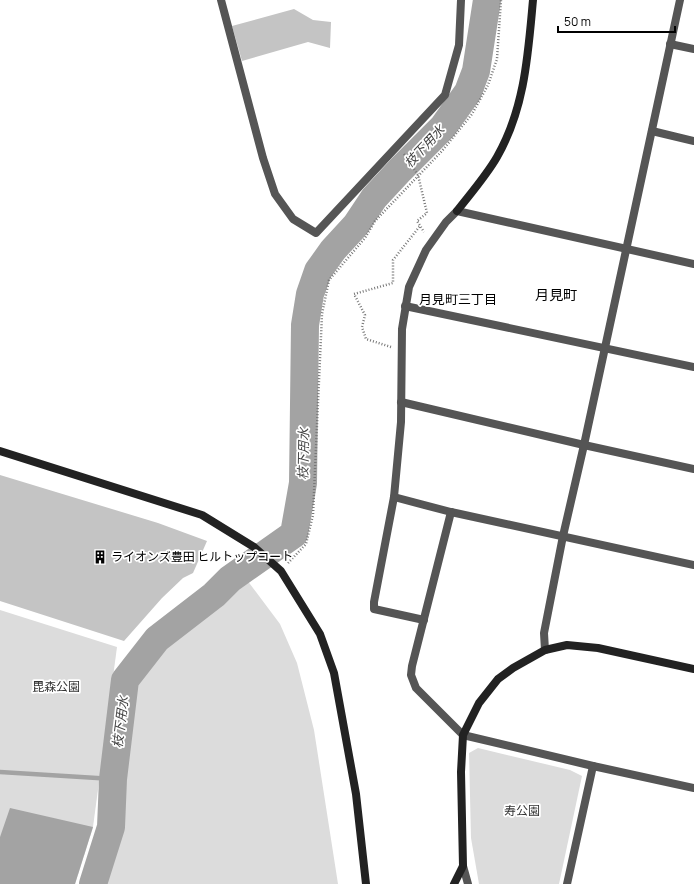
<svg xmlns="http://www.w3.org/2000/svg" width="694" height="884" viewBox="0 0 694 884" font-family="Manrope,'Noto Sans JP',sans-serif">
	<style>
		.green { fill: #dcdcdc }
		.water { fill: #a3a3a3 }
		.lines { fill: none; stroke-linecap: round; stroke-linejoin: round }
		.stream { stroke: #a3a3a3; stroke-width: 4.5 }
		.river { stroke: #a3a3a3; stroke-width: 28 }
		.building { fill: #c4c4c4 }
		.path { stroke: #777; stroke-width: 2.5; stroke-dasharray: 1 2; stroke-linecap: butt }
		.street { stroke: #555; stroke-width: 8 }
		.secondary { stroke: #222; stroke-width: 8 }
		.labels { text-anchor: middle; stroke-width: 3.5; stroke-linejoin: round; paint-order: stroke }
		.poi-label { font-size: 12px; fill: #000; stroke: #fff; text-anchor: start }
		.park-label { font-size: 12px; fill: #333; stroke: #fff }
		.water-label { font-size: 13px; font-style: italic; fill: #444; stroke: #fff }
		.neighbourhood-label { font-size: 13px; fill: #000; stroke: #fff }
		.quarter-label { font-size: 14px; fill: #000; stroke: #fff }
	</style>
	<rect width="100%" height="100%" fill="#fff"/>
	<g class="green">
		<polygon points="247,580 280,624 297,663 314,730 338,884 104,884 120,829 126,742 134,683 163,646 214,606 237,584"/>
		<polygon points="0,610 117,647 93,827 75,884 0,884"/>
		<polygon points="478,748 570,770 582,776 559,884 479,884 471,838 469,753"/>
	</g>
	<polygon class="water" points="10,808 93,827 75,884 0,884 0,837"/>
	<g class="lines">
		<polyline class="stream" points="0,772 113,779"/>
		<polyline class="river" points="93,884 111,827 113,779 125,680 157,639 214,595 230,579 294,534 303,483 305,325 310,294 318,271 333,250 356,225 374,198 400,170 443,127 468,92 476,71 487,0"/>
	</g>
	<g class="building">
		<polygon points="294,9 313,20 331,22 330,48 308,42 242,61 232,26"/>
		<polygon points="0,475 158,523 207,541 193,573 183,578 162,598 124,641 0,601"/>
	</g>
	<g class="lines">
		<g class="path">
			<polyline points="404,154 418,175 427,213 417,221 424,232"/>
			<polyline points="391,347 366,339 362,327 365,315 354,294 393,283 393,260 420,226"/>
			<polyline points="288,563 306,544 313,515 322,314 329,280 365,238 375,221 442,151 472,114 488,85 497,59 501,0"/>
		</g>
		<g class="street">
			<polyline points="221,0 263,158 275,194 293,219 316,233 445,95 459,45 461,0"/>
			<polyline points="670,44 694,49"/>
			<polyline points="652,131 694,141"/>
			<polyline points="405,306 694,367"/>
			<polyline points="401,402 584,445 694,469"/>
			<polyline points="394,497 451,512 694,565"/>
			<polyline points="451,512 412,666 411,675 416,688 463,735 593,766 694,788"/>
			<polyline points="424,620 374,609 374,602 394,497 401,422 402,329 409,287 426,250 446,222 457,211 694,264"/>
			<polyline points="545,650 544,633 563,536 584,445 680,0"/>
			<polyline points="463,866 468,884"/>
			<polyline points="567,884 593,766"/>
		</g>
		<g class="secondary">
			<path d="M457,211c14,-18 29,-35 40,-54 28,-49 31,-103 36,-157"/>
			<polyline points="0,451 202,515 254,547 281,571 320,634 334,673 356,794 366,884"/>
			<polyline points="454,884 463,866 461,772 463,735 479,703 498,679 513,668 545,650 567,645 598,648 694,669"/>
		</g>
	</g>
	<defs>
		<g id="building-bare" transform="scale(1.08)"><path d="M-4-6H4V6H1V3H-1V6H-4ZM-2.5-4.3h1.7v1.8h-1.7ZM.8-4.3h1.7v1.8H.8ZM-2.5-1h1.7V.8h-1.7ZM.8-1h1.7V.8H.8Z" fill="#000" stroke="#fff" stroke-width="2.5" paint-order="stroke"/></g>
	</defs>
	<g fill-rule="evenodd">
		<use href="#building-bare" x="100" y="557"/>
	</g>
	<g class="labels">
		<g class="poi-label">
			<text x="111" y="561">ライオンズ豊田 ヒルトップコート</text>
		</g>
		<g class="park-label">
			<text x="56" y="691">毘森公園</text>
			<text x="522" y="815">寿公園</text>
		</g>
		<g class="water-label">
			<text transform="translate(424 146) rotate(-47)" y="5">枝下用水</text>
			<text transform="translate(303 454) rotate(-89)" y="5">枝下用水</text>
			<text transform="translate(120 722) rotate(-83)" y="5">枝下用水</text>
		</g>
		<g class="neighbourhood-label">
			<text x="458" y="304">月見町三丁目</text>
		</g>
		<g class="quarter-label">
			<text x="556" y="300">月見町</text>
		</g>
	</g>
	<path d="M558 26v6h117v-6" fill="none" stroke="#000000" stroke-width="2"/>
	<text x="564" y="26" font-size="12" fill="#000000" stroke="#ffffff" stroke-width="3" paint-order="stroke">50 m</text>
</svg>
